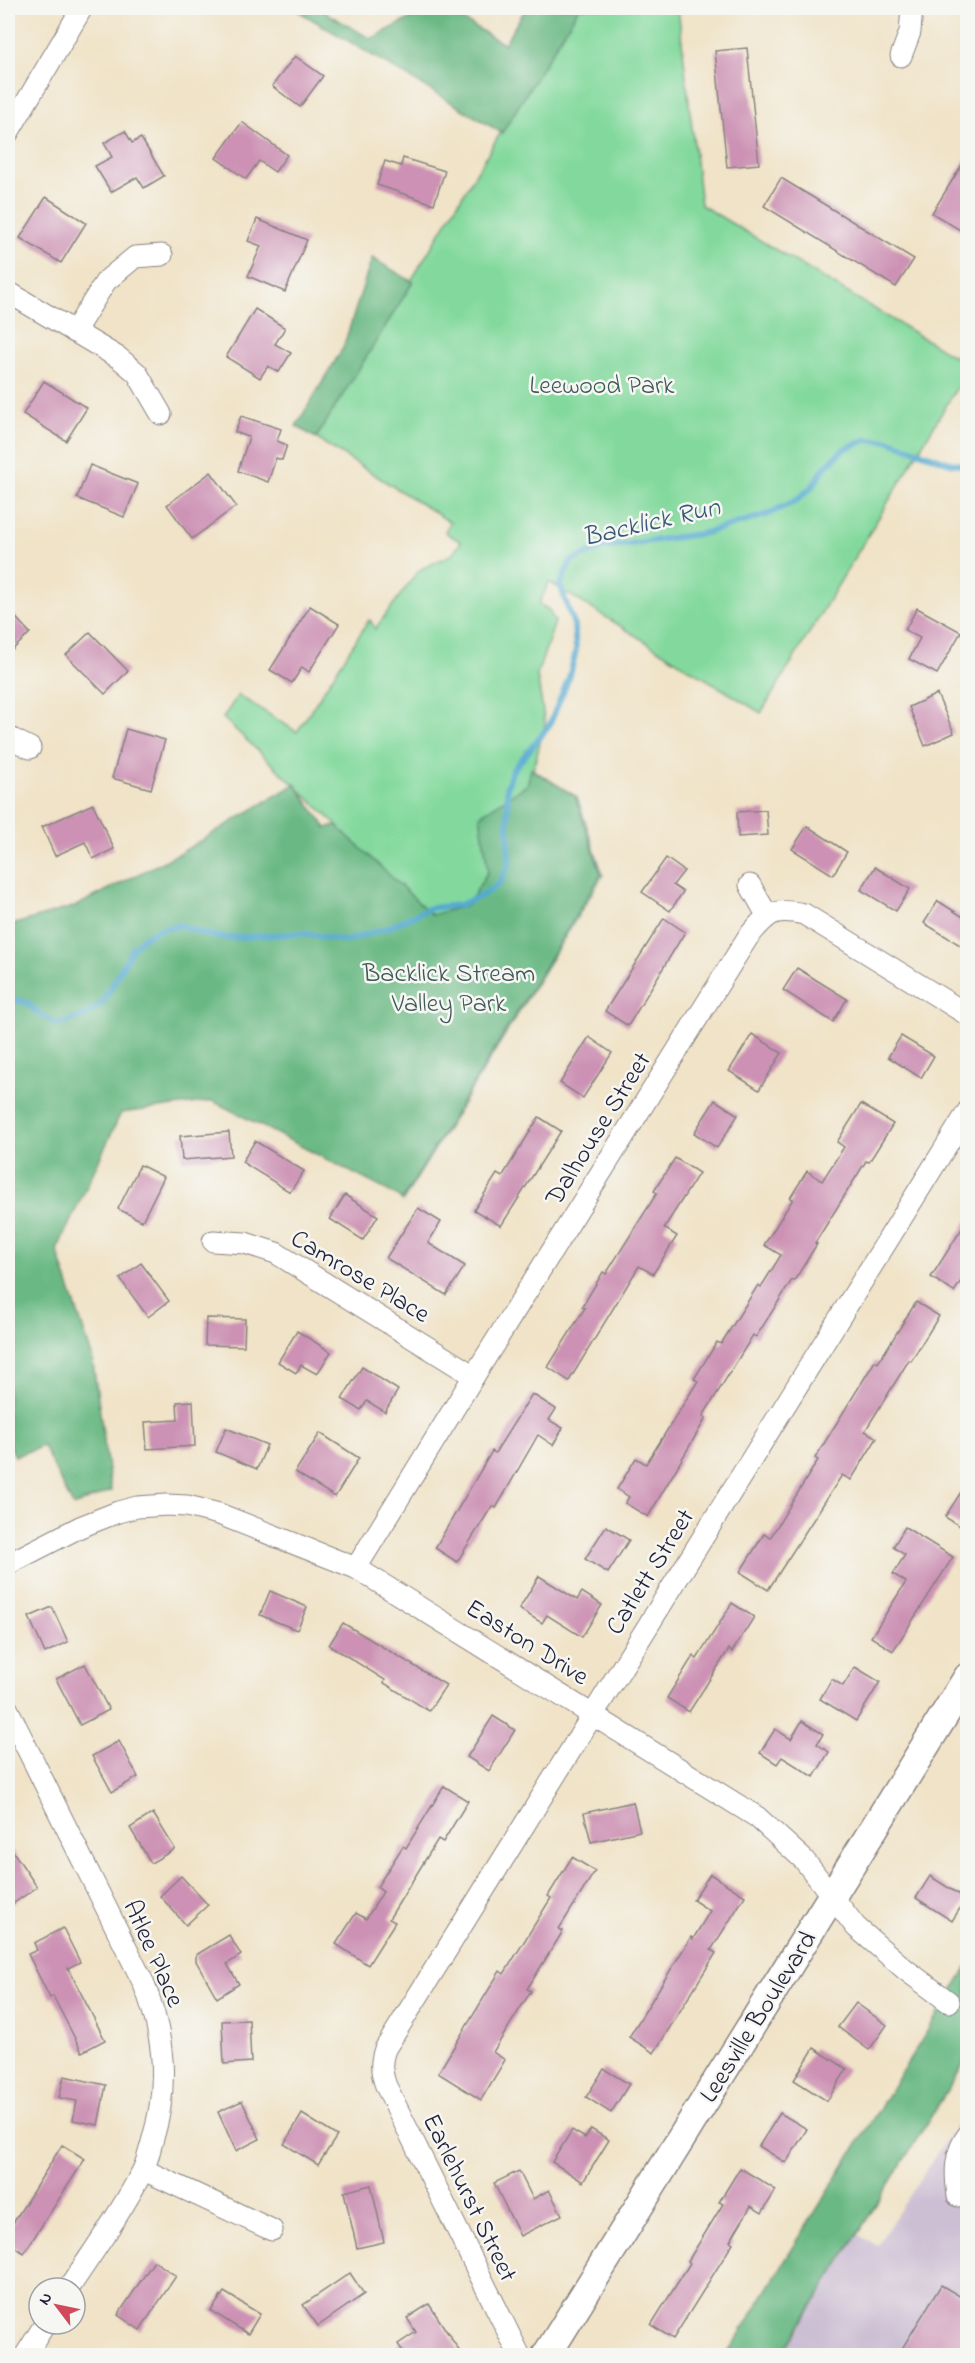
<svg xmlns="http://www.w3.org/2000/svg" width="975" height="2363" viewBox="0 0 975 2363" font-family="'Indie Flower',sans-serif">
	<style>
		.industrial { fill: #ccbed3 }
		.green { fill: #83d99d; stroke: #527e6c; stroke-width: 1.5 }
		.forest { fill: #6ab984; stroke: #466e60; stroke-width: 1.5 }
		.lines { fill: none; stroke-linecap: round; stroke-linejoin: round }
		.stream { stroke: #54aad0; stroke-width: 6 }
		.building { fill: #cc91b4 }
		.street-casing { stroke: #898281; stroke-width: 23 }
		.secondary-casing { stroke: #898281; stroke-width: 31 }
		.street { stroke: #fff; stroke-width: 21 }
		.secondary { stroke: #fff; stroke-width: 28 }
		.labels { text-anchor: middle; stroke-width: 5; stroke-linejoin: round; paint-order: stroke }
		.park-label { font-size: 26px; fill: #3f5958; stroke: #f6f6f2 }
		.street-label { font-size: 26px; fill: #22223b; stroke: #f6f6f2 }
		.water-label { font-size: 27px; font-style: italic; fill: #365877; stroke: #f6f6f2 }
	</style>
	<rect width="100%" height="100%" fill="#f6f6f2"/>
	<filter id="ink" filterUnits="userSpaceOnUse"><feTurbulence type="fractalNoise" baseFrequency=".0167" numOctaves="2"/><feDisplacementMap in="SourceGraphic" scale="12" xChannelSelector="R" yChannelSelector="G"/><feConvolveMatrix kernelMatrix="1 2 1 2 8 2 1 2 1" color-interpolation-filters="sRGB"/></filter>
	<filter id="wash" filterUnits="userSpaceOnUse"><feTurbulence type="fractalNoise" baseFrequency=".008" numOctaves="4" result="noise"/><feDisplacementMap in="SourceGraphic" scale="24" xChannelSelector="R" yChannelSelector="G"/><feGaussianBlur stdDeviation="1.35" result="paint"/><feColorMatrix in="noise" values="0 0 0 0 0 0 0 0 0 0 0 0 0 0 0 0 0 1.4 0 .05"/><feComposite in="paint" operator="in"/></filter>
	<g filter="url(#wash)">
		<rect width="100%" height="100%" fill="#f0e3c7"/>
		<polygon class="industrial" points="967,2108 967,2355 782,2356 858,2235 877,2245"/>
		<polygon class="green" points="576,8 678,8 701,205 965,363 967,371 761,713 549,582 539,604 549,610 555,622 537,675 545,724 533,770 577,797 603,875 403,1201 374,982 339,827 223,718 238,695 297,732 369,620 370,622 371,621 375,629 419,570 453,554 461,542 445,532 450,522 298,427 406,289"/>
		<g class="forest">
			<polygon points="293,8 318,8 371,39 430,8 443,8 504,44 526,8 579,8 502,133"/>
			<polygon points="372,258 413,282 316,438 296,426 343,348"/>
			<polygon points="531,769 575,796 601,874 403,1199 401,1200 398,1196 213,1101 121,1113 57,1250 92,1356 111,1491 73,1506 43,1446 15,1456 8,1442 8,926 76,906 182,852 295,784 326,828 336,825 432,915 468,905 488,871 480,815 527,785"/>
			<polygon points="967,1967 967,2059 782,2355 726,2356"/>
		</g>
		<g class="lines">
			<polyline class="stream" points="8,1000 26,1002 38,1013 58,1025 87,1015 103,1002 132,949 144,937 160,929 180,925 204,934 226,938 303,933 346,941 387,928 430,908 460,905 481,896 499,884 509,865 507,787 512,771 549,726 570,675 576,650 574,625 560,585 571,561 602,548 705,533 766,515 797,500 812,487 825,467 844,449 866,440 890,441 950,463 968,465"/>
		</g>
		<g id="blocks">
			<g class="building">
				<polygon points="747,48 759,164 727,167 715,51"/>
				<polygon points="295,56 323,76 300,107 272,86"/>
				<polygon points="242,122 287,155 275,172 259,161 246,179 216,158"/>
				<polygon points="125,131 132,143 141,138 164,176 144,188 137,177 111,192 95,166 112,157 104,143"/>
				<polygon points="968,155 968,218 960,230 932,213"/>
				<polygon points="403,158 445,171 434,204 377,185 385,161 401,166"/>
				<polygon points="781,178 914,259 896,287 764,206"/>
				<polygon points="46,197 86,223 61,263 20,238"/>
				<polygon points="257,219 307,240 285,292 248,276 261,246 248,241"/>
				<polygon points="255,309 285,328 275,344 291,353 279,372 268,366 260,378 226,357"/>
				<polygon points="44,381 87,408 66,441 23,414"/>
				<polygon points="241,416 281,429 277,441 287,445 282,460 276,458 268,482 238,471 249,437 235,432"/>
				<polygon points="90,465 138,484 124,517 77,498"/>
				<polygon points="211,472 236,506 192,539 167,505"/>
				<polygon points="310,606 339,624 309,672 302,667 292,683 270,670"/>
				<polygon points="917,608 961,632 937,674 909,659 920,638 905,630"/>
				<polygon points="8,609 30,633 8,654"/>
				<polygon points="90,632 128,671 105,694 66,655"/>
				<polygon points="937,694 954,733 925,746 909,707"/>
				<polygon points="126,729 165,740 151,789 112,778"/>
				<polygon points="93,804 114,849 93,859 85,842 55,856 42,827"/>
				<polygon points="766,810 768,835 738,837 737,812"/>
				<polygon points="807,826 847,852 833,875 792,849"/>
				<polygon points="666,858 684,871 673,885 683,892 670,911 642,892"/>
				<polygon points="875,867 910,889 896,911 861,890"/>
				<polygon points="938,901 968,920 968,950 924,923"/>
				<polygon points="664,918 685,932 628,1026 605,1011"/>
				<polygon points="797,968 847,999 833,1022 783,990"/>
				<polygon points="752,1034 782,1053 759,1090 729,1071"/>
				<polygon points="901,1036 934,1056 921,1078 888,1057"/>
				<polygon points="589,1037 612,1053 583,1098 560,1083"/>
				<polygon points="715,1100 738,1115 717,1148 694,1133"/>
				<polygon points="861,1104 893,1124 869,1162 866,1161 815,1243 817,1244 794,1281 792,1280 756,1337 753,1335 703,1416 706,1418 648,1517 625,1503 629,1497 617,1489 636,1458 646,1464 698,1381 694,1379 717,1342 721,1344 758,1285 761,1287 781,1255 764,1245 793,1199 790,1198 807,1171 822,1181 844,1147 837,1142"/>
				<polygon points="539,1117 561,1131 501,1226 474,1210 497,1174 502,1177"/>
				<polygon points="229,1132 231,1156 182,1160 180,1136"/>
				<polygon points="255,1141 304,1171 290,1192 242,1162"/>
				<polygon points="675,1158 699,1173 664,1228 677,1236 653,1274 639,1266 569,1381 548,1367 585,1308 582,1307 603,1272 606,1274 657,1193 654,1191"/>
				<polygon points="140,1165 164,1177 142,1221 118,1209"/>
				<polygon points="345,1195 378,1216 363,1240 330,1219"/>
				<polygon points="418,1208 441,1222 428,1243 465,1266 446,1295 386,1258"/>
				<polygon points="968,1219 968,1270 954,1292 931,1277"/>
				<polygon points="141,1263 169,1301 148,1317 120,1279"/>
				<polygon points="916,1302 939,1316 911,1361 909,1360 865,1431 877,1438 851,1480 842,1475 768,1590 740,1572 764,1534 770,1538 818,1460 815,1458 875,1361 878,1363"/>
				<polygon points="206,1318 245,1319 244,1346 205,1345"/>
				<polygon points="297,1331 331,1352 317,1374 301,1365 296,1373 278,1362"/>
				<polygon points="362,1367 398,1390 385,1412 367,1401 361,1410 342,1399"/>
				<polygon points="532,1394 556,1409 549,1420 563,1428 553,1445 538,1435 496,1508 492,1506 457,1562 435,1548 492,1451 495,1453"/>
				<polygon points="193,1401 195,1446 147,1449 145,1422 178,1420 177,1402"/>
				<polygon points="226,1428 267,1445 257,1469 216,1452"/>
				<polygon points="320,1433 359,1458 335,1497 295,1472"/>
				<polygon points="968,1481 968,1531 945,1517"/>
				<polygon points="606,1526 629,1540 608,1573 585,1559"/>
				<polygon points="905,1527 953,1557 893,1651 871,1637 906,1582 893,1574 905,1555 893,1547"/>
				<polygon points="539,1576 577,1600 582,1592 602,1605 582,1637 547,1615 542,1623 519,1609"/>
				<polygon points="270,1591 307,1607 297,1630 260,1615"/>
				<polygon points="732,1603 754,1617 732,1652 729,1649 689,1712 667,1698 693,1656 697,1659"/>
				<polygon points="52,1607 68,1642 45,1653 29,1617"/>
				<polygon points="343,1623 446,1685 429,1711 384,1683 385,1680 329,1645"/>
				<polygon points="85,1664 109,1710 80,1725 56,1679"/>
				<polygon points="855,1667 880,1682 856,1721 820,1699 832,1679 843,1686"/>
				<polygon points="493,1716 515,1730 489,1771 467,1757"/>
				<polygon points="802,1721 823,1734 817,1744 829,1752 814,1777 782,1757 777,1764 760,1753 775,1729 791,1739"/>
				<polygon points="119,1741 138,1777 112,1792 92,1756"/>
				<polygon points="444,1786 468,1801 443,1842 438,1839 389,1919 395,1922 368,1965 336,1944 356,1913 366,1919 383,1892 377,1887 403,1846 406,1848"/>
				<polygon points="633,1802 640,1831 591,1842 584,1813"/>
				<polygon points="153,1813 175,1849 151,1863 130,1828"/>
				<polygon points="8,1844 37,1887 8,1907"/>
				<polygon points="572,1857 595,1871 559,1929 563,1931 527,1989 531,1991 493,2052 505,2060 481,2100 438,2073 500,1971 504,1974 551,1898 548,1896"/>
				<polygon points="710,1874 745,1896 711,1950 716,1953 654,2053 629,2037 691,1937 693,1939 710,1911 693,1900"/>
				<polygon points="181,1876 208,1905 186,1925 160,1896"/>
				<polygon points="930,1876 966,1899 952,1921 916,1898"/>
				<polygon points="63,1928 80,1962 68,1968 105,2040 82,2052 53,1996 50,1998 28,1954 37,1950 34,1943"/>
				<polygon points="229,1935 241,1955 227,1964 239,1984 217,1998 196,1961 196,1955"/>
				<polygon points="856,2003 887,2025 869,2050 838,2027"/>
				<polygon points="249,2020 251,2062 224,2064 222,2021"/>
				<polygon points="814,2048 847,2069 827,2101 794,2080"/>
				<polygon points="604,2069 629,2084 611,2113 586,2097"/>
				<polygon points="64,2076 106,2085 98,2125 73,2120 77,2101 59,2098"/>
				<polygon points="242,2101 260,2139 236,2151 218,2112"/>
				<polygon points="780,2113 807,2129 786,2163 759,2146"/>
				<polygon points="302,2114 337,2136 318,2165 284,2144"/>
				<polygon points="591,2129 609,2140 583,2182 552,2162 572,2130 585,2138"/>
				<polygon points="62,2145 85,2159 24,2253 8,2243 8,2231"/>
				<polygon points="740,2168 776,2190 762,2213 751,2206 730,2241 733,2243 673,2339 651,2325 690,2263 688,2261 723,2204 719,2202"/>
				<polygon points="519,2171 533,2199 549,2190 562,2215 520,2236 494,2183"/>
				<polygon points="371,2185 384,2242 357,2248 344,2192"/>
				<polygon points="154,2261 176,2276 140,2330 118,2315"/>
				<polygon points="350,2273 364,2294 318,2326 303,2305"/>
				<polygon points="941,2285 968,2301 968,2355 898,2355"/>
				<polygon points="224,2292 260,2314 248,2334 211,2311"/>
				<polygon points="429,2304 462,2355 405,2355 398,2344 416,2332 407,2318"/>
			</g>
		</g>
	</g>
	<g filter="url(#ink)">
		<use href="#blocks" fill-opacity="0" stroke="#898281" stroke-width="1.5"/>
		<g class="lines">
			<g class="street-casing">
				<g id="street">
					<polyline points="901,56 910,32 912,8"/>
					<polyline points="8,133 82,8"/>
					<polyline points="8,292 119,358 137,373 161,414"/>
					<polyline points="74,332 106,281 135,257 162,255"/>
					<polyline points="8,737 30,748"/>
					<polyline points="750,885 767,915"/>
					<polyline points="213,1241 245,1243 276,1253 474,1376"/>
					<polyline points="8,1564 80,1527 118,1512 137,1507 167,1505 187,1506 219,1514 356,1568 757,1817 804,1860 856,1927 906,1970 949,2002"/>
					<path d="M356,1568l118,-192 274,-439c20,-23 24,-30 56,-23l164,101"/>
					<path d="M8,1710l135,272c22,54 26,104 9,160 -3,10 -5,21 -10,30 -21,41 -48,78 -73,116"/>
					<polyline points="144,2170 272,2230"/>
					<path d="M958,2196c-3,-22 -4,-43 10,-61"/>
					<polyline points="25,2356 45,2324"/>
					<path d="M520,2356l-134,-270c-5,-14 -6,-23 -1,-37l583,-938"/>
				</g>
			</g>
			<g class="secondary-casing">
				<polyline id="secondary" points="546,2356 968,1677"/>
			</g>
			<use href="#street" class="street"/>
			<use href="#secondary" class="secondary"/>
		</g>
	</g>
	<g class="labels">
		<g class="park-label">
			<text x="602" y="393">Leewood Park</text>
			<text x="449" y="981">Backlick Stream<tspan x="449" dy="30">Valley Park</tspan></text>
		</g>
		<g class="street-label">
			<text transform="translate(597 1128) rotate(-58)" y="9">Dalhouse Street</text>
			<text transform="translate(361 1275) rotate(31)" y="9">Camrose Place</text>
			<text transform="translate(649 1571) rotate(-58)" y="9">Catlett Street</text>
			<text transform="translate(528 1641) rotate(32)" y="9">Easton Drive</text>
			<text transform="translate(155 1953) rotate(66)" y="9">Atlee Place</text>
			<text transform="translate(757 2016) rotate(-58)" y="9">Leesville Boulevard</text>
			<text transform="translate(471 2197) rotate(64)" y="9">Earlehurst Street</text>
		</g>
		<g class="water-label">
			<text transform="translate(651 521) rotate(-13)" y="9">Backlick Run</text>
		</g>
	</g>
	<rect width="975" height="2363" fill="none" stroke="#f6f6f2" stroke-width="30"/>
	<g transform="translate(57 2306) rotate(302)"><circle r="28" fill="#f6f6f2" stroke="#a1a1a9" stroke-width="1.5"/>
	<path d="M0-4.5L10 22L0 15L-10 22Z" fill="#d1495b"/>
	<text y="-9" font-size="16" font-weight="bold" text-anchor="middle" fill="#22223b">N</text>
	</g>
</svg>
